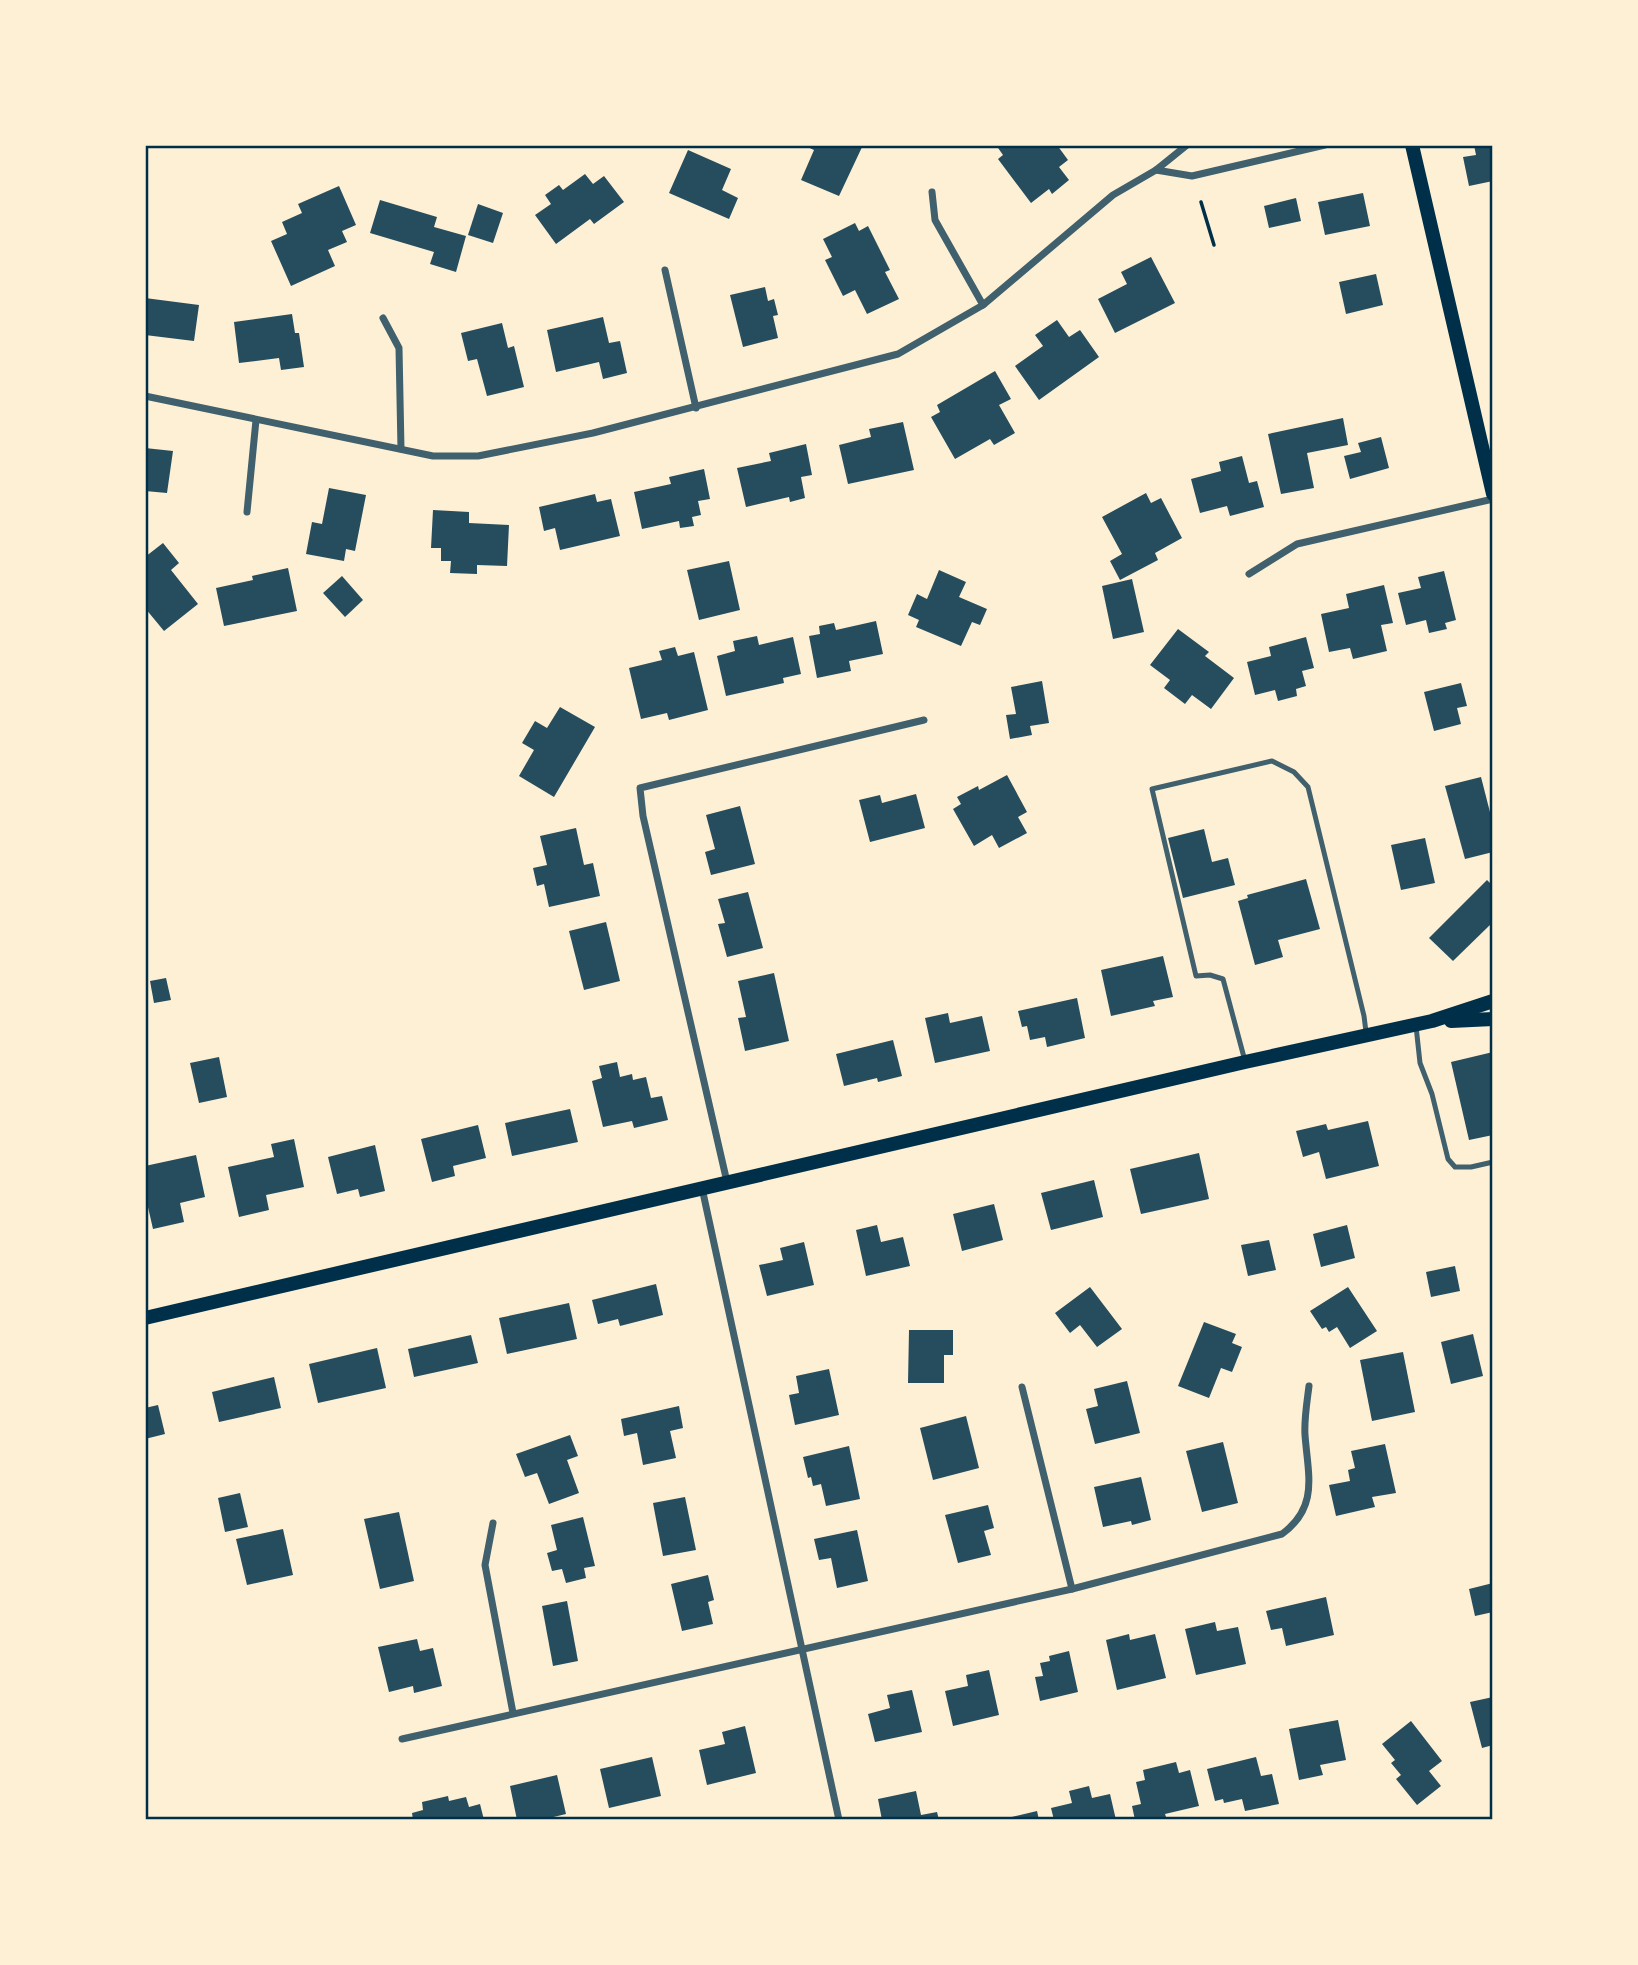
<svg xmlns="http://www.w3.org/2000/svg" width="1638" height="1965" viewBox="0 0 1638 1965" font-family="Lora,serif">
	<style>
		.building { fill: #264d5e }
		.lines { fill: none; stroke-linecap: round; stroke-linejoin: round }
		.path { stroke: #003049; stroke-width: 3.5 }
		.service { stroke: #3f606c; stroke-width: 5 }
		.minor { stroke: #3f606c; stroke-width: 7 }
		.secondary { stroke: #003049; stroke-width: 14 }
		.neatline { fill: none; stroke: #003049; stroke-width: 2.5 }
	</style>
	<rect width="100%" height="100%" fill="#fdf0d5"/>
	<g class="building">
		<polygon points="803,145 863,145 839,196 801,180 814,150"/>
		<polygon points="996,145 1057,145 1068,160 1059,167 1069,180 1052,194 1049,189 1031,203 998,159 1003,155"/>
		<polygon points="1474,145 1493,145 1493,181 1469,186 1463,157 1476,155"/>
		<polygon points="688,150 731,169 722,190 738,198 729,219 669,193"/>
		<polygon points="585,174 593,184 604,176 624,202 594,224 590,219 556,244 535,215 551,204 545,195 559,185 563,190"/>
		<polygon points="339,186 356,225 342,231 347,242 328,250 335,266 291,286 271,241 287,234 282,222 302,213 298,204"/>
		<polygon points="1363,193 1370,226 1325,235 1318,202"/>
		<polygon points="1296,198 1301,221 1269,228 1264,206"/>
		<polygon points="380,200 437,217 434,227 466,236 456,272 430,264 434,252 370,233"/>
		<polygon points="478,204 503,213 493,243 468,235"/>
		<polygon points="855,223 859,231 868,226 890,270 885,272 899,299 867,314 855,290 843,296 825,260 832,257 823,239"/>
		<polygon points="1151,257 1175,303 1115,333 1098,299 1127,284 1121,272"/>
		<polygon points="1376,274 1383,305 1346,314 1339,282"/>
		<polygon points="765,287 768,301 774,299 778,315 773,316 778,338 743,347 730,295"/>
		<polygon points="145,298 199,305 194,341 145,335"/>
		<polygon points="292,314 295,333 299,333 304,367 281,370 279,358 239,363 234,322"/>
		<polygon points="603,317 609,343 620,341 627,373 603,379 599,362 556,372 547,330"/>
		<polygon points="1057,320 1069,337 1080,330 1099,357 1039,400 1015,366 1043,346 1035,335"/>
		<polygon points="502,323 508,348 514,346 524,387 487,396 477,359 468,361 461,333"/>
		<polygon points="995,371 1011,399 999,405 1015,433 994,445 990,439 955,459 931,417 940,412 937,405"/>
		<polygon points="1343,418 1348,445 1307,453 1314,488 1281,494 1268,434"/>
		<polygon points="903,422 914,470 848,484 839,445 871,437 869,429"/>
		<polygon points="1381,437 1389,468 1350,479 1344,456 1361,452 1358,443"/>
		<polygon points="806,444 812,475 801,477 805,498 790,502 789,497 746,507 737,468 771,461 769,453"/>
		<polygon points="145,448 173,451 167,493 145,491"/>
		<polygon points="1242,456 1249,483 1257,481 1264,507 1230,516 1227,506 1200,513 1191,479 1221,471 1219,462"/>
		<polygon points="704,469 710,499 698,501 701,515 692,517 694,526 680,528 679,521 642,529 634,492 671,484 669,477"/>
		<polygon points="329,488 366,495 355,551 346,549 344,561 306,554 312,522 322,524"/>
		<polygon points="1146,493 1151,503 1161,498 1182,538 1155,553 1158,560 1120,580 1110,561 1122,554 1102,517"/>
		<polygon points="595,494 597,502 611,499 620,536 560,550 555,528 544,531 539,507"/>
		<polygon points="433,510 469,512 469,523 509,525 507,566 477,565 477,574 450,573 451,561 441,561 441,548 431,548"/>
		<polygon points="163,543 179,563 171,570 198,604 164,631 145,608 145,557"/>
		<polygon points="729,561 740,610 699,620 687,570"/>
		<polygon points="288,568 297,611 224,626 216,588 253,580 252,576"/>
		<polygon points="939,570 966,582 959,597 987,609 980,625 972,622 961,646 916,627 919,620 908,615 917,594 927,599"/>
		<polygon points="1444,571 1456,620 1445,623 1447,629 1429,633 1426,620 1406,625 1398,593 1421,588 1418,577"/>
		<polygon points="342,576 363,600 345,617 323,593"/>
		<polygon points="1132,579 1144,632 1113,639 1102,586"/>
		<polygon points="1384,585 1393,623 1381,625 1387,651 1353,659 1350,648 1329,652 1321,614 1349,608 1346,594"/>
		<polygon points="876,621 883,654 849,661 851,671 817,678 809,636 820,634 819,626 834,623 836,630"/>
		<polygon points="1178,629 1209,652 1205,656 1234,678 1211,709 1192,695 1185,704 1164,688 1170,680 1150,665"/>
		<polygon points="757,636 759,645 793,637 801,674 783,678 784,683 726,696 717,656 735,651 733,641"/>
		<polygon points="1306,637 1314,668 1302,671 1306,686 1296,689 1297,696 1278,701 1275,690 1255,695 1247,662 1271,656 1269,647"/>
		<polygon points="675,647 678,656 694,652 708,710 669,720 667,713 641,719 629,668 662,660 659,651"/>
		<polygon points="1042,681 1049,723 1030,726 1032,735 1010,739 1006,715 1016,714 1011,687"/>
		<polygon points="1461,683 1467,706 1457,708 1461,724 1434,731 1424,692"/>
		<polygon points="560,707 595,727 554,797 519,776 534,750 522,743 535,721 547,728"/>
		<polygon points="1007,775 1027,812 1018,817 1027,833 999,848 992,835 974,846 953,809 961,804 957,797 978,786 979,790"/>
		<polygon points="1481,777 1493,824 1493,852 1465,859 1445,786"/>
		<polygon points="916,794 925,828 870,842 859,800 880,795 882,803"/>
		<polygon points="740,806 755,864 711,875 705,852 715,849 706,815"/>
		<polygon points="576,828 584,865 593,863 600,896 549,907 544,884 537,886 533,868 547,865 540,836"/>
		<polygon points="1204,829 1212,862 1228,858 1235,885 1183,898 1168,838"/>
		<polygon points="1425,838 1435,883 1401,890 1391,845"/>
		<polygon points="1306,879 1320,929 1278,940 1283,957 1255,965 1238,901 1248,898 1247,895"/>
		<polygon points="1487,880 1493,886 1493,922 1453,961 1429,938"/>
		<polygon points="748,892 763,948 727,957 718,924 725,923 718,899"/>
		<polygon points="606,922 620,981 584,990 569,931"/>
		<polygon points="1163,956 1173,997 1153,1001 1155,1006 1111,1016 1101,970"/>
		<polygon points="774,973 789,1041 745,1051 738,1018 746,1017 738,981"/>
		<polygon points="166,978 171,1000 154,1003 150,981"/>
		<polygon points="1077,998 1085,1038 1047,1047 1045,1037 1030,1040 1027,1026 1022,1027 1018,1011"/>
		<polygon points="948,1013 950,1023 982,1016 990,1051 935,1063 925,1018"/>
		<polygon points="893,1040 902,1076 878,1082 877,1078 844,1086 836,1054"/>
		<polygon points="1493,1052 1493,1135 1469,1140 1451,1062"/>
		<polygon points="219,1057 227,1097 199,1103 190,1063"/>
		<polygon points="617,1062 620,1077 632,1074 633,1080 646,1077 651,1098 662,1096 668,1120 634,1128 632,1121 603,1127 592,1081 602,1078 599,1066"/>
		<polygon points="570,1109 578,1142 512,1156 505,1123"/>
		<polygon points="1368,1121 1379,1166 1326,1179 1319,1152 1303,1157 1296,1131 1326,1124 1328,1130"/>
		<polygon points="478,1125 486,1158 453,1166 455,1176 432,1182 421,1139"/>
		<polygon points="294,1139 304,1187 266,1195 269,1210 239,1217 228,1167 274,1157 271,1144"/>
		<polygon points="375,1145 385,1191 360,1197 358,1189 337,1194 328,1157"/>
		<polygon points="1199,1153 1209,1199 1141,1214 1130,1169"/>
		<polygon points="196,1155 205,1197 180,1203 184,1222 153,1229 145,1194 145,1166"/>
		<polygon points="1094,1180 1103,1217 1051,1230 1041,1193"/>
		<polygon points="994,1204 1003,1240 962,1251 953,1214"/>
		<polygon points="877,1225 881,1242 903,1237 910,1266 866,1276 856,1230"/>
		<polygon points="1347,1225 1355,1258 1321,1267 1313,1234"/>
		<polygon points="1269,1240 1276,1270 1248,1276 1241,1245"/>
		<polygon points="804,1242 814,1285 767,1296 759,1265 783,1260 780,1248"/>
		<polygon points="1455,1266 1460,1291 1431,1297 1426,1272"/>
		<polygon points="656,1284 663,1315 620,1326 618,1319 598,1324 592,1300"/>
		<polygon points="1090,1287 1122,1329 1097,1347 1080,1325 1070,1333 1055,1313"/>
		<polygon points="1348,1287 1377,1331 1350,1348 1337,1327 1329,1332 1326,1327 1322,1329 1310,1311"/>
		<polygon points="569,1303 577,1339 507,1354 499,1318"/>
		<polygon points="1204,1322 1236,1334 1232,1343 1242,1347 1232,1372 1221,1368 1209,1398 1178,1386"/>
		<polygon points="909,1330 953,1330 953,1355 944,1355 944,1383 908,1383"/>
		<polygon points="1473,1334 1483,1376 1451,1384 1441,1342"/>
		<polygon points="471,1335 478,1363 414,1377 408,1349"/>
		<polygon points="377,1348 386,1388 318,1403 309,1364"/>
		<polygon points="1403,1352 1415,1412 1372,1421 1360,1360"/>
		<polygon points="829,1369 839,1415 795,1425 789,1395 799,1393 796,1376"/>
		<polygon points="274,1377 281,1408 219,1422 212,1392"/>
		<polygon points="1127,1381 1140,1433 1095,1444 1086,1409 1098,1406 1094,1389"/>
		<polygon points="158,1405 165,1434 145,1439 145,1408"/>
		<polygon points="679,1406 683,1428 670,1431 676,1458 643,1465 637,1433 624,1436 621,1419"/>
		<polygon points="966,1416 979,1468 933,1480 920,1428"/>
		<polygon points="570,1435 578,1456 567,1460 579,1493 549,1504 537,1473 525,1477 516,1454"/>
		<polygon points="1223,1442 1238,1503 1202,1512 1186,1451"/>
		<polygon points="1385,1444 1396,1493 1372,1497 1375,1507 1336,1516 1329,1485 1350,1481 1348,1470 1355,1468 1351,1451"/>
		<polygon points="849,1446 860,1499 826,1506 821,1484 813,1486 811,1477 808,1478 803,1457"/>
		<polygon points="1141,1477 1151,1520 1132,1525 1131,1521 1103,1527 1094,1487"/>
		<polygon points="240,1493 248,1527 225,1532 218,1498"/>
		<polygon points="685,1497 696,1550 663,1556 653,1503"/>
		<polygon points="988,1505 994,1528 984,1531 991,1555 958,1563 945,1515"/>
		<polygon points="399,1512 414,1581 380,1589 364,1519"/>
		<polygon points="583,1517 595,1566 584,1568 586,1578 566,1583 562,1569 552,1571 547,1553 557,1550 551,1525"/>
		<polygon points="283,1529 293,1575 247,1585 236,1539"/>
		<polygon points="857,1530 868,1581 837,1588 831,1558 819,1560 814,1539"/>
		<polygon points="708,1575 714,1600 708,1602 713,1624 682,1631 671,1584"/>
		<polygon points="1493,1583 1493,1612 1475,1616 1469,1589"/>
		<polygon points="1326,1597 1334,1635 1286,1646 1282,1628 1271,1630 1266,1611"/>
		<polygon points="567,1601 578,1661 553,1666 542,1606"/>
		<polygon points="1215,1622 1217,1631 1238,1627 1246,1664 1196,1675 1185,1629"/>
		<polygon points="1129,1634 1130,1640 1155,1634 1166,1678 1117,1690 1106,1640"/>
		<polygon points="417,1639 420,1651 433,1648 442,1686 414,1693 413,1686 389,1692 378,1647"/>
		<polygon points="1069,1651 1078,1692 1040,1701 1035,1677 1043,1676 1040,1663 1050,1661 1049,1656"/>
		<polygon points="989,1670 999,1715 953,1726 945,1691 968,1686 966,1675"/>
		<polygon points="912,1690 922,1732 875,1742 868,1714 890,1708 887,1695"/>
		<polygon points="1493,1697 1493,1745 1482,1748 1470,1702"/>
		<polygon points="1338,1720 1346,1760 1320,1765 1323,1775 1299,1780 1289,1729"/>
		<polygon points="1411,1721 1442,1761 1429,1771 1441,1786 1417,1805 1396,1779 1401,1775 1391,1763 1395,1760 1382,1744"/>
		<polygon points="745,1726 756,1773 707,1785 699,1750 725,1744 722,1732"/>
		<polygon points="652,1757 661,1796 609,1808 600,1769"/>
		<polygon points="1256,1757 1261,1776 1272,1774 1279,1804 1245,1811 1242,1799 1224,1803 1223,1799 1215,1801 1207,1769"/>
		<polygon points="1176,1762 1179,1773 1190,1770 1199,1806 1165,1814 1167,1820 1135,1820 1132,1806 1141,1804 1136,1782 1145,1780 1143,1770"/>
		<polygon points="557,1775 566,1814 541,1820 517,1820 510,1786"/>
		<polygon points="1089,1786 1092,1798 1110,1794 1116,1820 1054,1820 1051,1808 1072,1803 1069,1791"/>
		<polygon points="916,1791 921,1815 937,1812 939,1820 882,1820 878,1799"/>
		<polygon points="448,1796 449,1801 466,1797 469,1807 480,1804 484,1820 413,1820 412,1813 423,1810 422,1802"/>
		<polygon points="1037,1811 1039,1820 1003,1820 1003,1819"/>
	</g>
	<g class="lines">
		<polyline class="path" points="1201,202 1214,245"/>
		<g class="service">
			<polyline points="1416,1026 1420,1063 1432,1094 1448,1159 1455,1167 1471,1167 1493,1162"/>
			<polyline points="1245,1061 1223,979 1210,975 1196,976 1152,789 1272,761 1294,772 1308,787 1364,1016 1366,1032"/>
		</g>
		<g class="minor">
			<polyline points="1156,170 1192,176 1325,145"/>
			<polyline points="932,192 935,220 983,305"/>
			<polyline points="665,270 696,408"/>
			<polyline points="383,318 399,348 401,449"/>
			<polyline points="145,396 433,456 478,456 593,433 898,354 983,305 1113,195 1156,170 1187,145"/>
			<polyline points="247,512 256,420"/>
			<polyline points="1249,574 1297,544 1493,499"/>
			<polyline points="727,1182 643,816 640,788 924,720"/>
			<polyline points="702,1188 839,1820"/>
			<polyline points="1022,1387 1072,1589"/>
			<polyline points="493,1523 485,1565 513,1713"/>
			<path d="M402,1739l670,-150 210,-55c37,-27 26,-59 23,-99 -1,-16 2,-33 4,-49"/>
		</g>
		<g class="secondary">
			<polyline points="1412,145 1493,494"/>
			<polyline points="1451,1021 1493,1019"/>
			<polyline points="145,1318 1245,1062 1432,1021 1493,1001"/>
		</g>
	</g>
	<rect width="1638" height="1965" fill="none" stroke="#fdf0d5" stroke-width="294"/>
	<rect x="147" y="147" width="1344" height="1671" class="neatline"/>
</svg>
